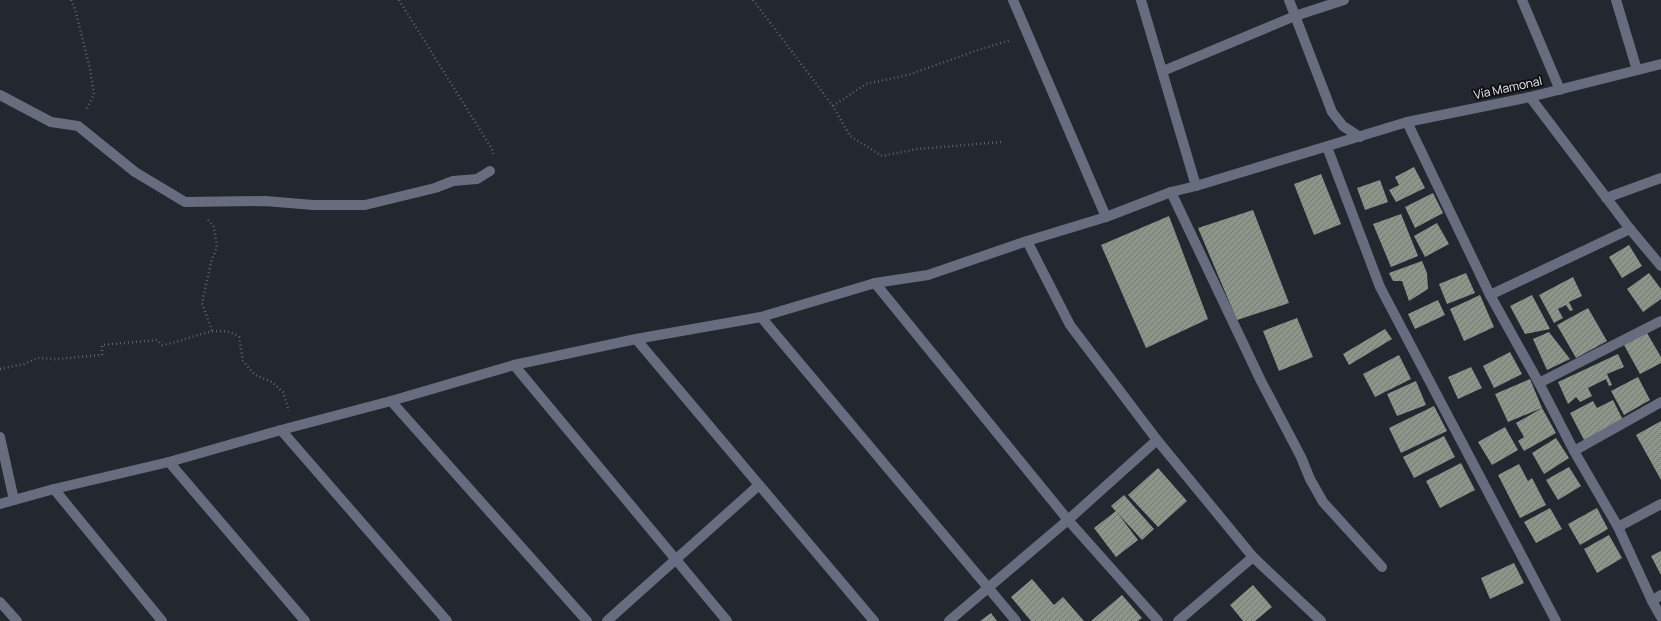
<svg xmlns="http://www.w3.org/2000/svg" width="1661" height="621" viewBox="0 0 1661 621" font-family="Manrope,sans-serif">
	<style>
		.building { fill: url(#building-hatch) }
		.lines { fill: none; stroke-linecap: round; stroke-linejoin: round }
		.path { stroke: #5e626a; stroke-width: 2.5; stroke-dasharray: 1 3; stroke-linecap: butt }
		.lane { stroke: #676d7e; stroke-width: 10 }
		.street { stroke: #676d7e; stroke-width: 10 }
		.labels { text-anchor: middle; stroke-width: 4; stroke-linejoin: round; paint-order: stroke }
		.street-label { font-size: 12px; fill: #e9ecf2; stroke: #0e1014 }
	</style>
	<defs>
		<pattern id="building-hatch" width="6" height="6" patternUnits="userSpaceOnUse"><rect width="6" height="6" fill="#8d958a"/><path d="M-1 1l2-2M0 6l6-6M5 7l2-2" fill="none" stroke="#747a73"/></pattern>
	</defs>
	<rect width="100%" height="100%" fill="#232730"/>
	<g class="building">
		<polygon points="1414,167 1425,188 1396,202 1389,190 1399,185 1395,177"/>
		<polygon points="1321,174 1341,224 1314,235 1294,184"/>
		<polygon points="1380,180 1388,202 1365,210 1357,188"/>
		<polygon points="1433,193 1443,213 1415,228 1405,207"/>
		<polygon points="1253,210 1289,303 1237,320 1198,228"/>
		<polygon points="1401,214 1418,256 1391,267 1373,224"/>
		<polygon points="1169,216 1208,319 1146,348 1101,245"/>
		<polygon points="1437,223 1449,244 1425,257 1414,236"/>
		<polygon points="1629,245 1642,266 1622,278 1609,257"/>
		<polygon points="1422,261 1427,273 1428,289 1409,301 1402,281 1393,281 1389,273"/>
		<polygon points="1466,273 1475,293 1447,304 1439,284"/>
		<polygon points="1649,273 1661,289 1661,299 1643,312 1627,289"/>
		<polygon points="1573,277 1582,296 1569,302 1573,310 1570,311 1566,305 1558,309 1563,318 1554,323 1539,295"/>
		<polygon points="1480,295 1494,327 1464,341 1450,309"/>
		<polygon points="1532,295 1550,329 1525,334 1510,306"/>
		<polygon points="1438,300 1445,315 1415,329 1408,314"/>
		<polygon points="1588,308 1607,341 1576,358 1557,325"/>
		<polygon points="1297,318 1313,357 1279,371 1263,331"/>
		<polygon points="1385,329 1392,339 1349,365 1343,354"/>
		<polygon points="1549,332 1570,359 1547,370 1533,339"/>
		<polygon points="1647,333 1661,357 1661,363 1640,374 1624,345"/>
		<polygon points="1510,352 1522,374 1494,388 1483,366"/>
		<polygon points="1618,354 1624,367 1607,374 1612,385 1609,386 1606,379 1588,388 1592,396 1580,402 1576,397 1568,404 1558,382"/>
		<polygon points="1399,355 1411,379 1375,397 1363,374"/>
		<polygon points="1471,367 1482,388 1458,399 1448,377"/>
		<polygon points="1638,377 1650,400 1624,415 1611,391"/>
		<polygon points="1530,379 1542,408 1556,433 1524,451 1518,441 1524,437 1516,423 1542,408 1508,422 1495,394"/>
		<polygon points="1416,381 1426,405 1397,416 1387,394"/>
		<polygon points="1613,400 1623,420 1584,440 1570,413 1593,401 1597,408"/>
		<polygon points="1434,406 1447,431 1401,453 1389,428"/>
		<polygon points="1661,421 1661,480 1636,435"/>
		<polygon points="1505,427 1518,450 1492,465 1478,442"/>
		<polygon points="1444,436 1455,457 1414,478 1403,457"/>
		<polygon points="1556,438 1569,458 1544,474 1532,453"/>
		<polygon points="1461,463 1475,490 1440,508 1426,481"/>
		<polygon points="1519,464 1528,481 1532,478 1546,505 1520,518 1498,475"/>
		<polygon points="1569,467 1581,486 1558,500 1546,480"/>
		<polygon points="1158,468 1187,501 1158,527 1128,495"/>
		<polygon points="1124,495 1154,529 1142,540 1111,506"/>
		<polygon points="1550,508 1562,529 1536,543 1524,522"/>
		<polygon points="1597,508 1608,529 1580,545 1568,524"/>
		<polygon points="1116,511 1138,540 1116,557 1094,528"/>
		<polygon points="1609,535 1622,558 1597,573 1584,549"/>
		<polygon points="1661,551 1661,575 1651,556"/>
		<polygon points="1514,563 1524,583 1490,599 1481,578"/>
		<polygon points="1032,579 1054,605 1063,597 1084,621 1031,621 1011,597"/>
		<polygon points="1253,585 1272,607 1255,621 1243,621 1230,605"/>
		<polygon points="1122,595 1142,618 1138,621 1091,621"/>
		<polygon points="991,613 997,621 980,621"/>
	</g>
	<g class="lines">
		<g class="path">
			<polyline points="71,0 75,9 90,69 94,94 86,110"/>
			<polyline points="399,0 492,149 493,154"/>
			<polyline points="753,0 833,106 850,136 882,156 917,149 1001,142"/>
			<polyline points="833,106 866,84 908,75 978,50 1011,40"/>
			<polyline points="208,220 214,227 217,247 211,262 202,303 212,331"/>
			<path d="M0,369l24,-5 14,-6 18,1 46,-4v-10l55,-5 5,5c24,-3 57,-24 77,-8l4,24 12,14 17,7 11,10 6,19"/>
		</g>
		<polyline class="lane" points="1171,192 1261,381 1301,457 1310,479 1323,502 1382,567"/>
		<g class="street">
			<polyline points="1013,0 1106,217"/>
			<polyline points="1141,0 1196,186"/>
			<polyline points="1289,0 1332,112 1343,126 1360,137"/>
			<polyline points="1522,0 1560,90"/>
			<polyline points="1616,0 1637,70"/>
			<polyline points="1163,71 1295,16 1344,0"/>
			<polyline points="0,95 51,122 78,126 135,172 185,202 265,201 313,205 365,205 435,188 453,181 477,179 490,171"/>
			<polyline points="1530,97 1630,229 1661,266"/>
			<polyline points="1407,122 1490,295 1539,383 1574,451 1618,527 1652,601 1661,617"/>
			<polyline points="1327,147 1380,287 1556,621"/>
			<polyline points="1606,198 1661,178"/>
			<polyline points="1027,241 1070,325 1157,440 1253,557 1321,621"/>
			<polyline points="875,283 1068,520 1158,621"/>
			<polyline points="1490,295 1630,229"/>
			<polyline points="761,317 1016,621"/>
			<polyline points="636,339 874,621"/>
			<polyline points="514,365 727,621"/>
			<polyline points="1539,383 1661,321"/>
			<polyline points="391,401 587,621"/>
			<polyline points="281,430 447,621"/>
			<polyline points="0,437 14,500"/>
			<polyline points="1574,451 1661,402"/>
			<polyline points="169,462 305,621"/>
			<polyline points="54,489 162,621"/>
			<polyline points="0,504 54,489 169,462 281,430 391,401 514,365 636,339 761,317 875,283 928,275 1027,241 1106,217 1171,192 1196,186 1407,122 1530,97 1661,64"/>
			<polyline points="1618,527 1661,504"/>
			<polyline points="1652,601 1661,595"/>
			<polyline points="0,602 17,621"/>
			<polyline points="607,621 759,485"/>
			<polyline points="949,621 1068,520 1157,440"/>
			<polyline points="1178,621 1253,557"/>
		</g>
	</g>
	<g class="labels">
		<g class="street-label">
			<text transform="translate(1508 88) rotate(-12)" y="4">Vía Mamonal</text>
		</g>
	</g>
</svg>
